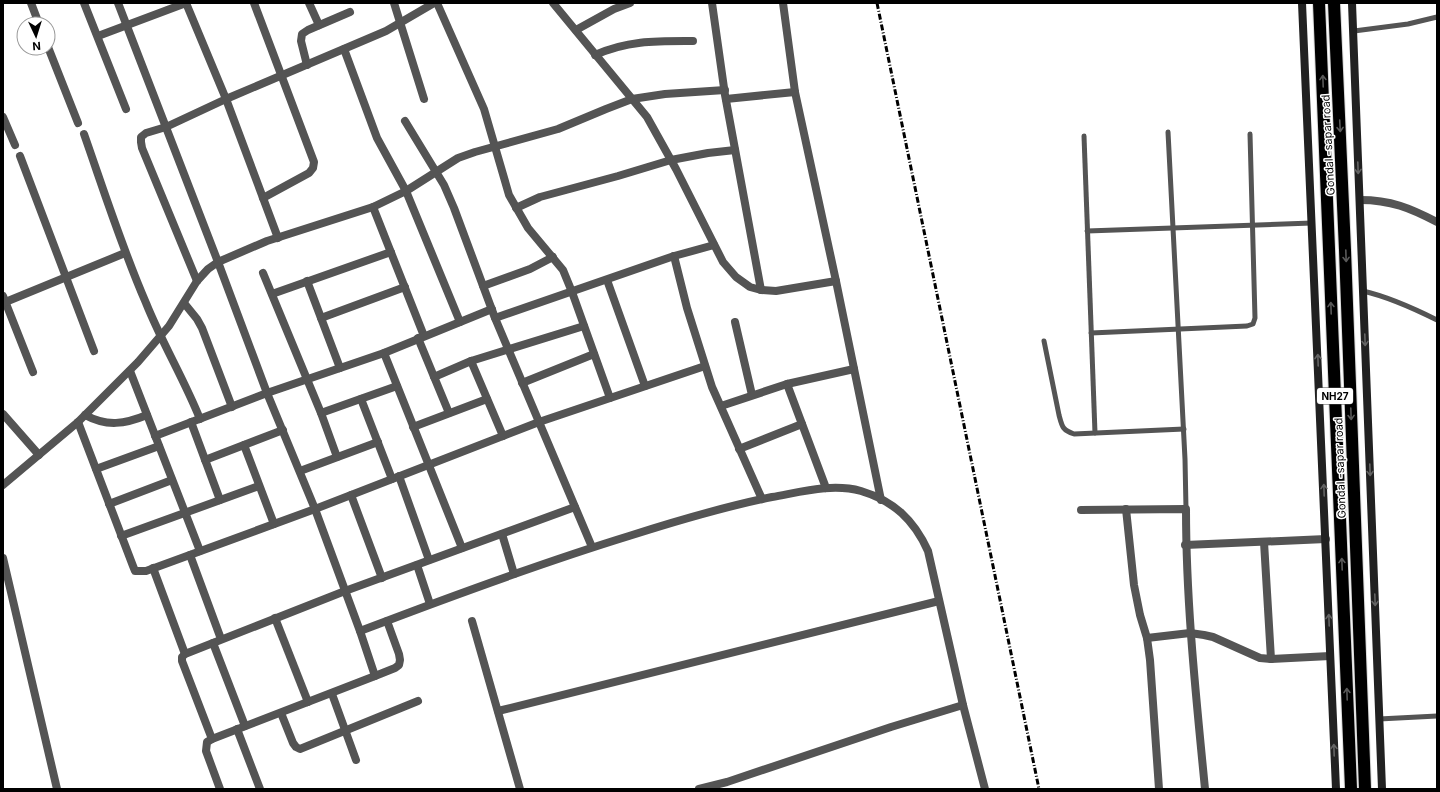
<svg xmlns="http://www.w3.org/2000/svg" width="1440" height="792" viewBox="0 0 1440 792" font-family="Inter,sans-serif">
	<style>
		.lines { fill: none; stroke-linecap: round; stroke-linejoin: round }
		.highway-casing { stroke: #dbdbdb; stroke-width: 14 }
		.lane { stroke: #545454; stroke-width: 5 }
		.street { stroke: #545454; stroke-width: 8 }
		.secondary { stroke: #212121; stroke-width: 8 }
		.highway { stroke: #000; stroke-width: 12 }
		.rail { stroke: #000; stroke-width: 3; stroke-dasharray: 6 2 1 2; stroke-linecap: butt }
		.oneway { stroke: #595959 }
		.oneway2 { stroke: #646464 }
		.labels { text-anchor: middle; stroke-width: 3; stroke-linejoin: round; paint-order: stroke }
		.shield { fill: #fff; stroke: #4c4c4c; stroke-width: 1 }
		.shield-label { font-size: 10px; font-weight: bold; fill: #000 }
		.street-label { font-size: 11px; fill: #000; stroke: #fff }
	</style>
	<rect width="100%" height="100%" fill="#fff"/>
	<g class="lines">
		<g class="highway-casing">
			<g id="highway">
				<polyline points="1319,3 1351,789"/>
				<polyline points="1334,3 1345,250 1365,789"/>
			</g>
		</g>
		<g class="lane">
			<polyline points="1354,31 1408,24 1437,17"/>
			<polyline points="1168,132 1185,459 1186,509"/>
			<polyline points="1084,136 1095,433"/>
			<polyline points="1087,231 1312,223"/>
			<path d="M1363,291c26,6 50,17 74,29"/>
			<polyline points="1091,333 1247,326 1253,324 1255,318 1250,134"/>
			<path d="M1044,341l15,74c3,11 3,15 15,19l110,-5"/>
			<polyline points="1379,719 1437,716"/>
		</g>
		<g class="street">
			<polyline points="31,3 39,24"/>
			<polyline points="84,3 126,109"/>
			<polyline points="118,3 218,262 267,393 155,436"/>
			<polyline points="186,3 226,99 278,238"/>
			<polyline points="254,3 314,162 313,168 309,173 263,198"/>
			<polyline points="309,3 319,25"/>
			<polyline points="394,3 424,99"/>
			<polyline points="437,3 484,109 509,195 528,228 563,270 572,292 610,398"/>
			<polyline points="553,3 647,117 676,169 723,262 736,277 750,287 761,290 776,291 836,281"/>
			<polyline points="712,3 725,95 761,290"/>
			<polyline points="783,3 795,92 836,281 881,500"/>
			<polyline points="576,30 614,9 630,3"/>
			<polyline points="98,36 186,3"/>
			<polyline points="48,47 78,123"/>
			<polyline points="344,49 377,138 406,191 460,322"/>
			<path d="M595,55c33,-15 63,-14 98,-14"/>
			<polyline points="307,65 301,41 302,34 308,30 350,12"/>
			<polyline points="726,99 795,92"/>
			<polyline points="3,117 15,145"/>
			<polyline points="405,121 444,185 454,208 495,318 592,547"/>
			<path d="M84,134c20,57 38,114 62,169 16,40 38,76 54,116"/>
			<polyline points="20,156 94,351"/>
			<path d="M1360,200c31,0 50,8 77,22"/>
			<polyline points="373,207 424,336"/>
			<polyline points="516,208 540,197 618,176 671,160 708,153 735,150"/>
			<polyline points="674,256 687,308 712,387 762,499"/>
			<polyline points="263,273 321,413 337,457"/>
			<polyline points="607,280 645,386"/>
			<polyline points="197,281 142,148 141,142 141,137 146,133 166,127 226,99 386,31 434,3"/>
			<polyline points="307,281 340,368"/>
			<polyline points="483,286 530,269 553,257"/>
			<polyline points="272,294 391,252"/>
			<polyline points="3,296 33,372"/>
			<polyline points="3,303 125,253"/>
			<polyline points="184,303 197,319 202,328 232,407"/>
			<polyline points="321,318 405,287"/>
			<polyline points="495,318 674,256 714,245"/>
			<polyline points="735,322 752,395"/>
			<polyline points="418,338 449,413"/>
			<polyline points="384,353 462,548"/>
			<polyline points="471,361 503,436"/>
			<polyline points="130,371 200,551"/>
			<polyline points="434,377 471,361 584,326"/>
			<polyline points="522,383 594,354"/>
			<polyline points="787,384 826,488"/>
			<polyline points="361,399 392,479"/>
			<polyline points="721,406 787,384 854,369"/>
			<polyline points="321,413 397,386"/>
			<polyline points="3,414 39,455"/>
			<path d="M85,415c22,12 40,9 62,0"/>
			<polyline points="78,422 133,566 135,571 146,571 315,509 539,422 705,366"/>
			<polyline points="191,422 220,500"/>
			<polyline points="413,427 487,399"/>
			<polyline points="244,445 274,524"/>
			<polyline points="739,449 802,424"/>
			<polyline points="205,460 283,430"/>
			<polyline points="96,469 159,446"/>
			<polyline points="300,471 378,442"/>
			<polyline points="399,476 429,560"/>
			<polyline points="3,485 78,422 138,362 169,326 197,281 208,269 218,262 267,241 373,207 406,191 458,158 475,152 558,129 606,109 632,99 665,94 725,90"/>
			<polyline points="351,495 382,578"/>
			<polyline points="109,504 172,480"/>
			<polyline points="1126,509 1134,585 1140,615 1147,638 1150,660 1159,789"/>
			<path d="M1081,510l105,-1c0,94 10,187 19,280"/>
			<polyline points="502,534 514,574"/>
			<polyline points="121,536 259,486"/>
			<polyline points="1264,542 1271,659"/>
			<polyline points="1185,545 1326,539"/>
			<polyline points="190,555 221,639"/>
			<polyline points="3,558 57,789"/>
			<polyline points="417,565 430,604"/>
			<polyline points="153,568 185,654"/>
			<polyline points="275,618 308,702"/>
			<polyline points="472,621 520,789"/>
			<polyline points="360,631 315,509 267,393 384,353 492,309"/>
			<polyline points="1147,638 1190,633 1204,635 1213,637 1260,658 1271,659 1330,656"/>
			<polyline points="213,643 245,726"/>
			<polyline points="375,676 395,668 399,665 400,660 399,654 387,621"/>
			<polyline points="332,694 356,760"/>
			<polyline points="498,711 939,601"/>
			<polyline points="281,713 293,743 296,747 300,749 418,701"/>
			<polyline points="237,729 260,789"/>
			<polyline points="212,739 182,661 182,657 185,654 345,591 575,507"/>
			<path d="M220,789l-14,-38 1,-9 5,-3 163,-63 -15,-45c89,-34 178,-67 269,-95 47,-15 94,-29 143,-39 29,-5 60,-14 89,-6 33,10 53,29 67,60l35,154 22,84"/>
			<polyline points="699,789 727,782 891,727 963,705"/>
		</g>
		<g class="secondary">
			<polyline points="1302,3 1336,789"/>
			<polyline points="1352,3 1382,789"/>
		</g>
		<use href="#highway" class="highway"/>
		<polyline class="rail" points="877,3 1039,789"/>
	</g>
	<defs><path id="oneway-shaft" d="M-6 0H5M1.5-3L5.5 0L1.5 3" fill="none" stroke-width="1.6" stroke-linecap="round" stroke-linejoin="round"/></defs>
	<g class="oneway">
		<use href="#oneway-shaft" transform="translate(1323 81) rotate(-92)"/>
		<use href="#oneway-shaft" transform="translate(1340 126) rotate(87)"/>
		<use href="#oneway-shaft" transform="translate(1346 256) rotate(88)"/>
		<use href="#oneway-shaft" transform="translate(1331 308) rotate(-92)"/>
		<use href="#oneway-shaft" transform="translate(1351 414) rotate(88)"/>
		<use href="#oneway-shaft" transform="translate(1342 564) rotate(-92)"/>
		<use href="#oneway-shaft" transform="translate(1347 694) rotate(-92)"/>
	</g>
	<g class="oneway2">
		<use href="#oneway-shaft" transform="translate(1358 168) rotate(88)"/>
		<use href="#oneway-shaft" transform="translate(1365 340) rotate(88)"/>
		<use href="#oneway-shaft" transform="translate(1318 360) rotate(-92)"/>
		<use href="#oneway-shaft" transform="translate(1370 470) rotate(88)"/>
		<use href="#oneway-shaft" transform="translate(1324 490) rotate(-92)"/>
		<use href="#oneway-shaft" transform="translate(1375 600) rotate(88)"/>
		<use href="#oneway-shaft" transform="translate(1329 620) rotate(-92)"/>
		<use href="#oneway-shaft" transform="translate(1334 750) rotate(-92)"/>
	</g>
	<g class="labels">
		<rect class="shield" x="1317" y="388" width="36" height="16" rx="3"/>
		<g class="shield-label">
			<text x="1335" y="400">NH27</text>
		</g>
		<g class="street-label">
			<text transform="translate(1328 145) rotate(-93)" y="4">Gondal -sapar road</text>
			<text transform="translate(1340 468) rotate(-92)" y="4">Gondal -sapar road</text>
		</g>
	</g>
	<rect width="1440" height="792" fill="none" stroke="#000000" stroke-width="8"/>
	<g transform="translate(36 36) rotate(176)"><circle r="19" fill="#ffffff" stroke="#999999"/>
	<path d="M0-3L7 15L0 10L-7 15Z" fill="#000000"/>
	<text y="-6" font-size="11" font-weight="bold" text-anchor="middle" fill="#000000">N</text>
	</g>
</svg>
